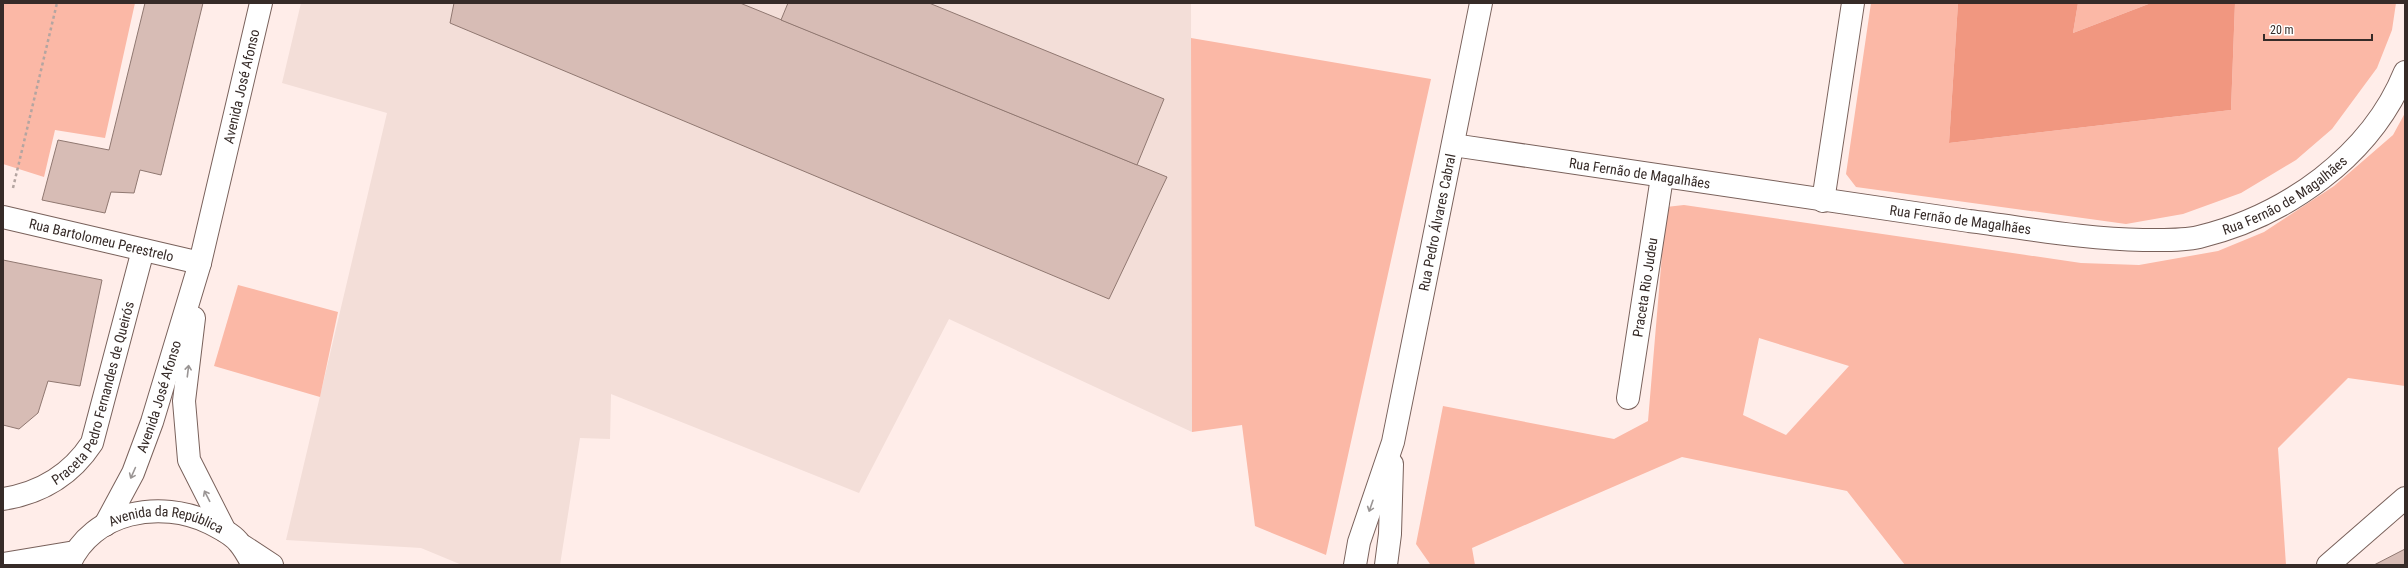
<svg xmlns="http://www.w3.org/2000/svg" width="2408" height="568" viewBox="0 0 2408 568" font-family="'Roboto Condensed',sans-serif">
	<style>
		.built { fill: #f3ded8 }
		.green { fill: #fbb8a6; fill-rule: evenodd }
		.forest { fill: #f19780 }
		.building { fill: #d7bcb5; stroke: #907871 }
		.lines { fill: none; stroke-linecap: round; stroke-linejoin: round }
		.street-casing { stroke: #79615b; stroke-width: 24 }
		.secondary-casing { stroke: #79615b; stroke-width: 24 }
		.primary-casing { stroke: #79615b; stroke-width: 24 }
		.path { stroke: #b4a5a1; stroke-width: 2.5; stroke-dasharray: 3 3; stroke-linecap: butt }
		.street { stroke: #fff; stroke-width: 22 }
		.secondary { stroke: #fff; stroke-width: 22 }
		.primary { stroke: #fff; stroke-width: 22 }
		.oneway { stroke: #9a9594 }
		.labels { text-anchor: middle; stroke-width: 4; stroke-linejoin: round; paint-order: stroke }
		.street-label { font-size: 14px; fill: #362b28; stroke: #fff }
	</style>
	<rect width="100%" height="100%" fill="#ffede9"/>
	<polygon class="built" points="301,3 1191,3 1192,432 949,319 859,493 611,394 610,439 580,438 560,565 462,565 421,548 286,540 387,113 282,83"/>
	<g class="green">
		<polygon points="3,3 135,3 105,138 55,130 44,177 3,164"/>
		<polygon points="1871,3 1958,3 1949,143 2231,110 2235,3 2396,3 2392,30 2377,68 2332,129 2296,160 2241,193 2183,214 2126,224 1856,187 1846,174"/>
		<polygon points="2078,3 2151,3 2073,33"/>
		<polygon points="1191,38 1431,79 1326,555 1255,526 1242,425 1192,432"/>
		<path d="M2405,113v273l-57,-8 -70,70 8,117h-381l-58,-74 -165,-34 -210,91 3,17h-42l-3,-1 -14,-20 27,-138 171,33 34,-18 18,-214 18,-2 397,58 58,2 79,-14 46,-19 70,-46 59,-51zM1759,338l90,28 -63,69 -43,-20z"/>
		<polygon points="238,285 338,312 320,397 214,366"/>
	</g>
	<polygon class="forest" points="1958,3 2078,3 2073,33 2151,3 2235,3 2231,110 1949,143"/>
	<g class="building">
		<polygon points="145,3 203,3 161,175 140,170 134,193 111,192 105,213 42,200 58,140 109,150"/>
		<polygon points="454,3 740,3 1167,177 1109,299 450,23"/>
		<polygon points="788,3 929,3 1164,99 1137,165 781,20"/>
		<polygon points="3,260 102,280 80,386 48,381 38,413 19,429 3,425"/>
		<polygon points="2405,549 2405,565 2374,565"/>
	</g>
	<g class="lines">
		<g class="street-casing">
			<g id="street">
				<path id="s1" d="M1453,145c171,26 343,52 516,76 57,7 115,18 174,19 18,0 39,1 56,-3 87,-21 172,-81 206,-165"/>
				<polyline points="1823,201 1853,3"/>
				<path id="s2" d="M3,217l197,46"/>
				<path id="s3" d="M1628,398l34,-221"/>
				<path id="s4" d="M3,499c38,-6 68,-24 89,-56l51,-193"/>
				<path id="s5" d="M1355,565l4,-23 34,-100 88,-439"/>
				<polyline points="1386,565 1390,534 1392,464"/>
				<polyline points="2328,565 2405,498"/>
			</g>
		</g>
		<g class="secondary-casing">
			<g id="secondary">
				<polyline points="194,318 184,401 189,460 225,531"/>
				<path id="s6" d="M105,525l28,-52 19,-51 48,-159 61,-260"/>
			</g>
		</g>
		<g class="primary-casing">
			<g id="primary">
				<polyline points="243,546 272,565"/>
				<polyline points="3,564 75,552"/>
				<path id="s7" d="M69,565c23,-54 92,-66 141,-42 11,6 23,11 30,21 5,6 9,14 13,21"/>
			</g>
		</g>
		<polyline class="path" points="13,188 57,3"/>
		<use href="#street" class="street"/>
		<use href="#secondary" class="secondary"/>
		<use href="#primary" class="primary"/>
	</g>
	<defs><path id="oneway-shaft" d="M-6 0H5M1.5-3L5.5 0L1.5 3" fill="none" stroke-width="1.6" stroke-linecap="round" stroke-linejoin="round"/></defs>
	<g class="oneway">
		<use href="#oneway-shaft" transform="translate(188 371) rotate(-83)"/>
		<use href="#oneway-shaft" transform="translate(133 473) rotate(114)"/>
		<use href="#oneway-shaft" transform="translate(207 496) rotate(-117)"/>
		<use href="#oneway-shaft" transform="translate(1371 506) rotate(109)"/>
	</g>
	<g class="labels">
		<g class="street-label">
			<text dy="5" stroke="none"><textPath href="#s6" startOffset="461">Avenida José Afonso</textPath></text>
			<text dy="5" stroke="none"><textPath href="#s1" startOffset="189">Rua Fernão de Magalhães</textPath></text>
			<text dy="5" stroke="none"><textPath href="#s1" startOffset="849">Rua Fernão de Magalhães</textPath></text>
			<text dy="5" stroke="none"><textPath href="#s1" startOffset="513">Rua Fernão de Magalhães</textPath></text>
			<text dy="5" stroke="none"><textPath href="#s5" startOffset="353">Rua Pedro Álvares Cabral</textPath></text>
			<text dy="5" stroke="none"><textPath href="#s2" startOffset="101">Rua Bartolomeu Perestrelo</textPath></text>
			<text dy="5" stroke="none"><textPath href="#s3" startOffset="112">Praceta Rio Judeu</textPath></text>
			<text dy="5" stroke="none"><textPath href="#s4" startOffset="154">Praceta Pedro Fernandes de Queirós</textPath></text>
			<text dy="5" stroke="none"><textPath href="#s6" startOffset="140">Avenida José Afonso</textPath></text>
			<text dy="5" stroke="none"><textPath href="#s7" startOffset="119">Avenida da República</textPath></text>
		</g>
	</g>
	<rect width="2408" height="568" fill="none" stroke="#362b28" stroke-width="8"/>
	<path d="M2264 34v6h108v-6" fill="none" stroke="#362b28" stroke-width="2"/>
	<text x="2270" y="34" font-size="12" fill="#362b28" stroke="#ffffff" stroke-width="3" paint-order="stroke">20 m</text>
</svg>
